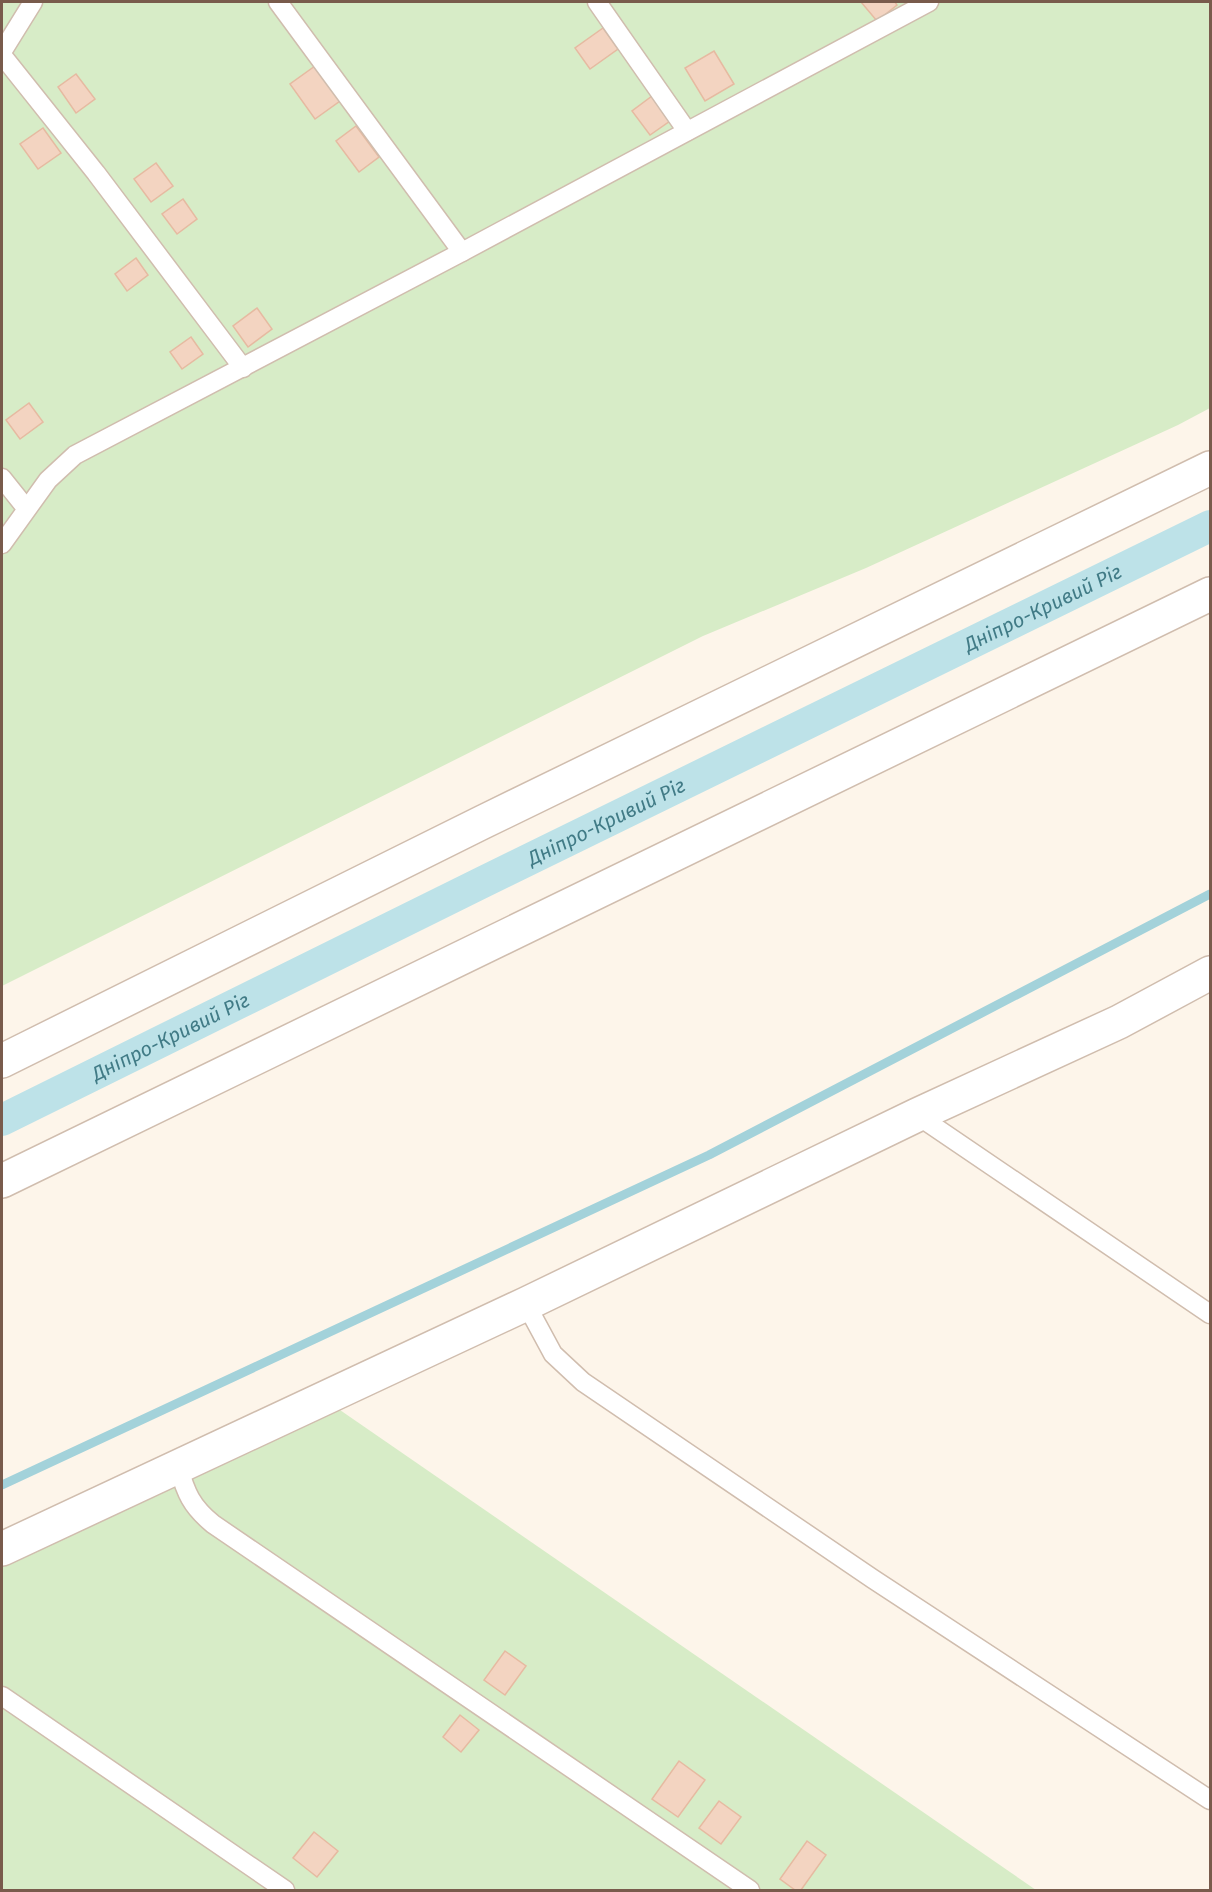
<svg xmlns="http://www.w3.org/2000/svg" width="1212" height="1892" viewBox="0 0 1212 1892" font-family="'Fira Sans',sans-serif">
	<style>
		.green { fill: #d7ecc7 }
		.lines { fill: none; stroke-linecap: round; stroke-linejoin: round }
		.stream { stroke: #a3d2da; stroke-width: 9 }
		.canal { stroke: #bde2e8; stroke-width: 32 }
		.building { fill: #f3d4c1; stroke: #e6baa1; stroke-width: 1.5 }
		.lane-casing { stroke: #d0bdae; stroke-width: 21 }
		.street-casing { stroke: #d0bdae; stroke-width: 36 }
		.lane { stroke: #fff; stroke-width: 18 }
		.street { stroke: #fff; stroke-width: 33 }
		.labels { text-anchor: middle; stroke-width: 5; stroke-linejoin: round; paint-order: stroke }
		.water-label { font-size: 20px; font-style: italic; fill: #417b86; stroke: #fff9f1 }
	</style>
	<rect width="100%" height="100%" fill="#fdf5ea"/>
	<g class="green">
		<polygon points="2,2 1210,2 1210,408 1178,425 866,568 703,636 2,986"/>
		<polygon points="324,1399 1036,1890 2,1890 2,1549"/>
	</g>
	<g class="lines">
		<polyline class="stream" points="2,1485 709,1155 1210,894"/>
		<path class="canal" id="s1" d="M2,1120l481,-238 727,-356"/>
	</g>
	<g class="building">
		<polygon points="861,2 895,2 897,5 877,21"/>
		<polygon points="603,28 618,49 590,69 575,48"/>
		<polygon points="714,51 734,84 705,101 685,68"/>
		<polygon points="315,66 340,101 315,119 290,84"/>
		<polygon points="76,74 95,99 76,113 58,87"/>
		<polygon points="652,96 670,121 650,135 632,111"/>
		<polygon points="356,126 379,157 359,172 336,141"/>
		<polygon points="43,128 61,153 38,169 20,144"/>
		<polygon points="156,163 173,186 151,202 134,179"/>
		<polygon points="183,199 197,219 177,234 162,214"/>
		<polygon points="136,258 148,275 127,291 115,274"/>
		<polygon points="257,308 272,329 248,347 233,326"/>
		<polygon points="191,337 203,354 182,369 170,352"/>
		<polygon points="29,403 43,422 20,439 6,420"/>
		<polygon points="505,1651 526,1666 505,1695 484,1680"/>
		<polygon points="460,1715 479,1730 461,1752 443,1737"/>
		<polygon points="679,1761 705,1780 678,1817 652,1799"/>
		<polygon points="719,1801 741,1817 721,1844 699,1828"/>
		<polygon points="314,1832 338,1851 317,1877 293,1858"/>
		<polygon points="807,1841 826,1855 801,1890 795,1890 780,1879"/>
	</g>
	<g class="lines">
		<g class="lane-casing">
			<g id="lane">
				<polyline points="278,2 462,252"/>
				<polyline points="597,2 687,131"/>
				<polyline points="2,52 33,2"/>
				<polyline points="2,55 96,173 243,368"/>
				<polyline points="2,478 26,508"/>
				<polyline points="2,544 48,480 75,455 462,252 929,2"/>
				<polyline points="917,1115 1210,1314"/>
				<polyline points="526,1304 553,1354 583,1382 873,1579 1210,1800"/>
				<path d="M178,1466c8,27 13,40 35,58l537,366"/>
				<polyline points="2,1696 285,1890"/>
			</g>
		</g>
		<g class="street-casing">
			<g id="street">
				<polyline points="2,1061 483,822 1210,468"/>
				<polyline points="2,1181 1210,594"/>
				<polyline points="2,1549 526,1304 917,1115 1119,1022 1210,973"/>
			</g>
		</g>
		<use href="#lane" class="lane"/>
		<use href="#street" class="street"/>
	</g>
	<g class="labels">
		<g class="water-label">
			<text dy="7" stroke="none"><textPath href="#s1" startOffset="1160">Дніпро-Кривий Ріг</textPath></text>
			<text dy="7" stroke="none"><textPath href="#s1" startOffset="674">Дніпро-Кривий Ріг</textPath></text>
			<text dy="7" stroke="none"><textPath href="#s1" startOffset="188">Дніпро-Кривий Ріг</textPath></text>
		</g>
	</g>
	<rect width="1212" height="1892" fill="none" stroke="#795b4c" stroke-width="6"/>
</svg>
